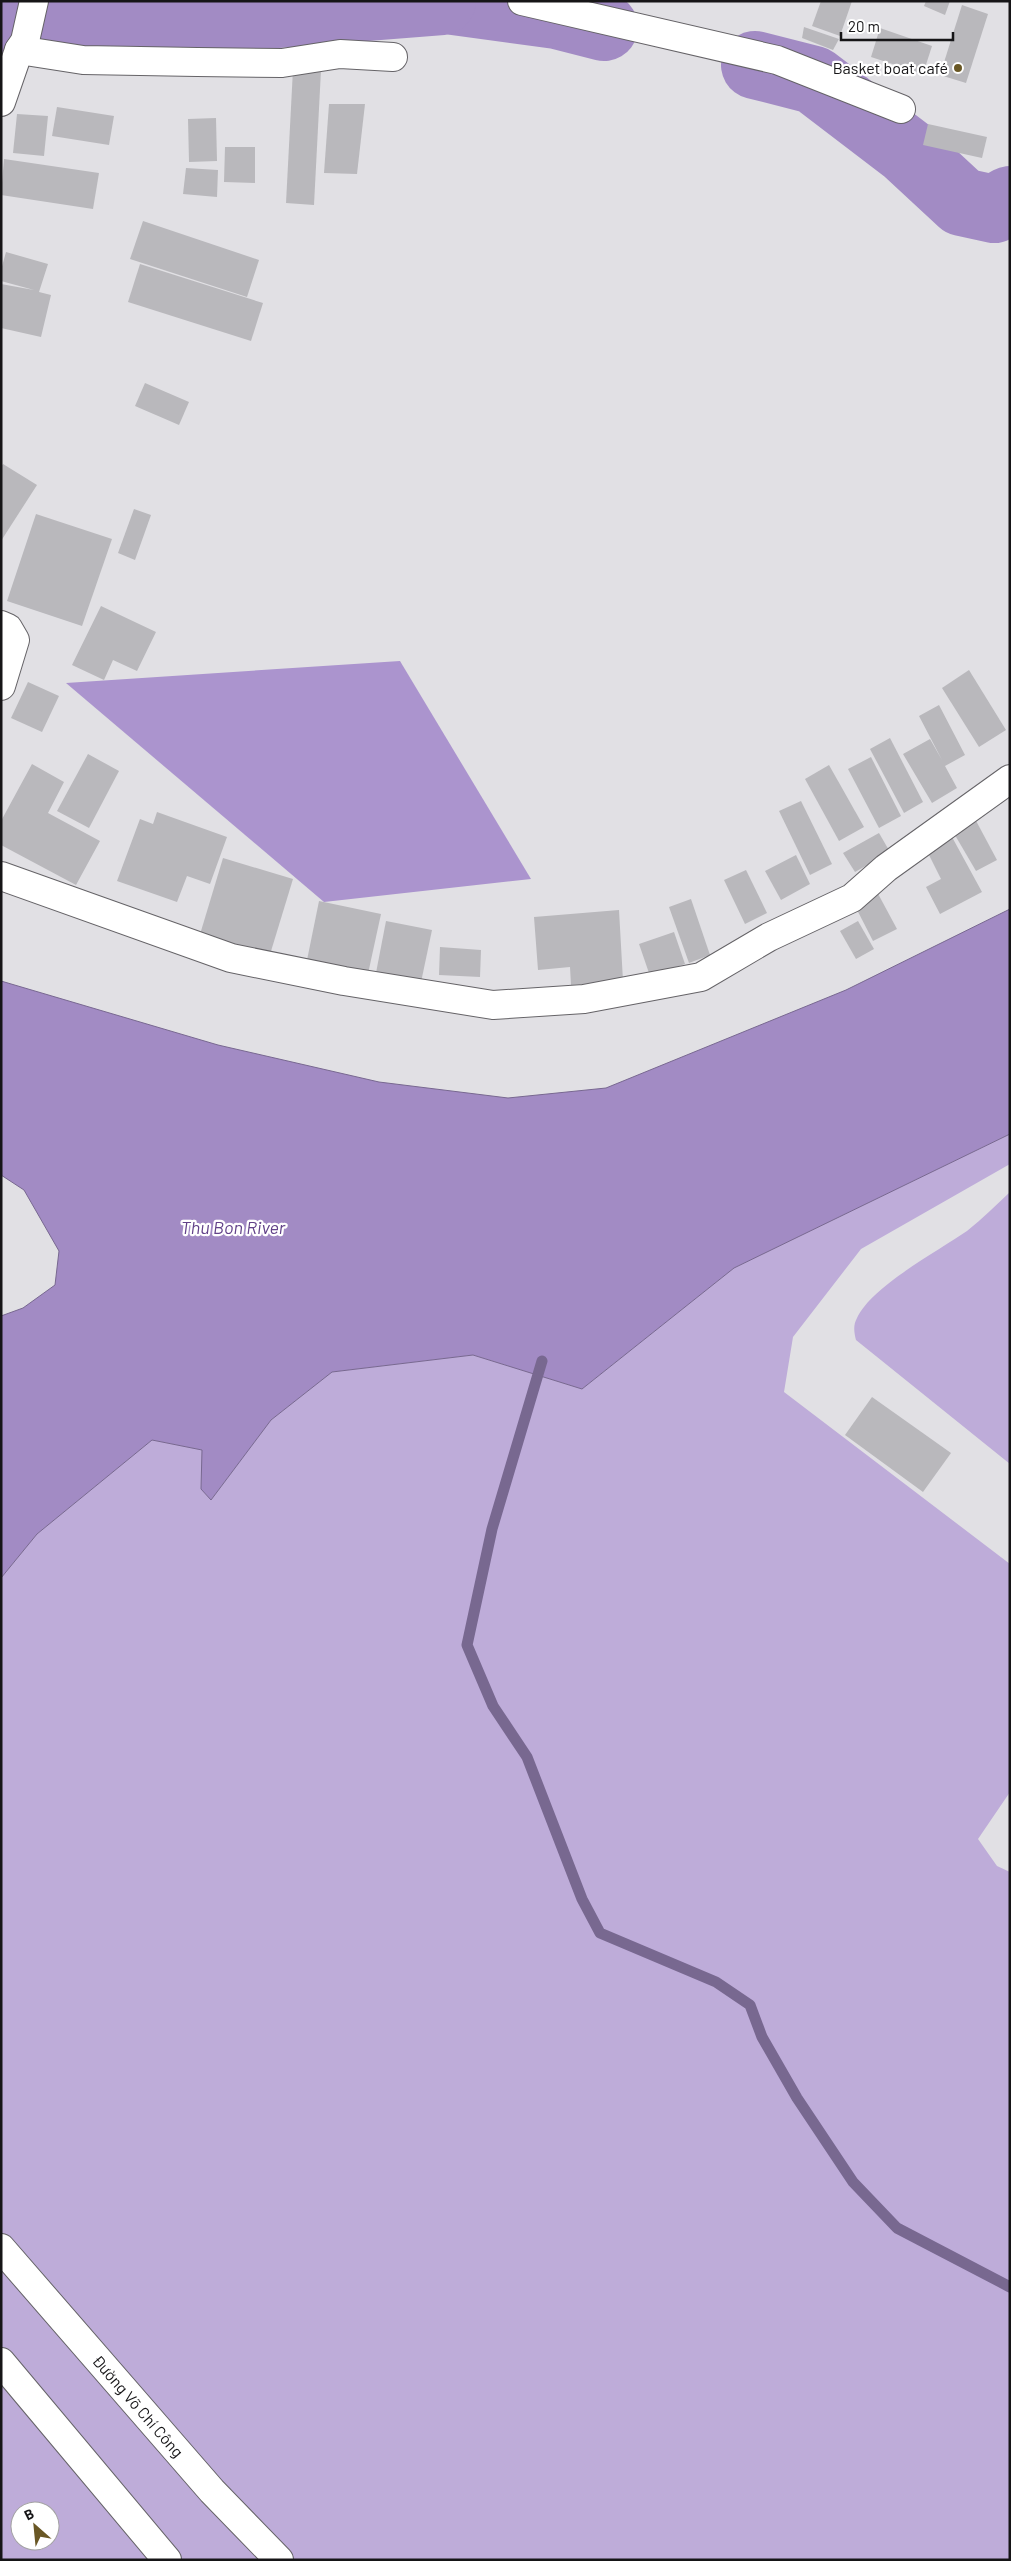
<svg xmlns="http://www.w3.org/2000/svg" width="1011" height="2561" viewBox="0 0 1011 2561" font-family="Barlow,sans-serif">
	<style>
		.green { fill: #beacd9; fill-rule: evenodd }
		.forest { fill: #ab94ce }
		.water { fill: #a28bc4; stroke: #786890 }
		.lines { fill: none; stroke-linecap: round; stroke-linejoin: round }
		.stream { stroke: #786890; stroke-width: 11 }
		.river { stroke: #a28bc4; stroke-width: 68 }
		.building { fill: #b9b8bc }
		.minor-casing { stroke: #656367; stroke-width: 30 }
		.major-casing { stroke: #656367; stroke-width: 30 }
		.minor { stroke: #fff; stroke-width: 28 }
		.major { stroke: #fff; stroke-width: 28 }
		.poi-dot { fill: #695725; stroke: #fff; stroke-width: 2 }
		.labels { text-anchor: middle; stroke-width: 4.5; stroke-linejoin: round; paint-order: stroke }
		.poi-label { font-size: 16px; fill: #161517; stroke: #fff; text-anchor: end }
		.street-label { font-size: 16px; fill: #161517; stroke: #fff }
		.water-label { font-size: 18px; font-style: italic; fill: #624289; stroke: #fff }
	</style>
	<rect width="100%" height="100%" fill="#e1e0e4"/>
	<g class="green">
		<path d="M1010,1134v30l-149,85 -68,88 -9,55 226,172v228l-32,47 19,27 13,6v688h-1009v-982l36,-44 115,-94 51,10 -2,39 10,11 60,-80 61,-48 141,-17 109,34 152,-121zM20,2511h30v30h-30z"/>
		<path d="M1010,1192v272l-154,-124c-2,-8 -3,-15 1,-22 15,-32 81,-67 110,-87 15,-12 29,-26 43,-39z"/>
	</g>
	<polygon class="forest" points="400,661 531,879 324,902 66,683"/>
	<polygon class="water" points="1010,909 1010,1134 734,1268 582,1389 473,1355 332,1372 271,1420 211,1500 201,1489 202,1450 152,1440 37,1534 1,1578 1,1316 23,1308 55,1285 59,1251 24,1190 1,1175 1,981 218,1045 379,1082 508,1098 606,1088 846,990"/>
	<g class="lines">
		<polyline class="stream" points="542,1361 492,1529 467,1645 493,1706 527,1757 582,1899 600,1933 716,1982 750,2005 762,2037 797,2098 853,2182 897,2228 1010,2287"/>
		<g class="river">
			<polyline points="454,1 557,15 604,27"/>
			<polyline points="1,27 139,25 442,1"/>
			<polyline points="755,65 814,80 907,151 962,202 994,209 1010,200"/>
		</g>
	</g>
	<g class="building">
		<polygon points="821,1 852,1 840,36 812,26"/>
		<polygon points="926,1 950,1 945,15 924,6"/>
		<polygon points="962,5 988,14 966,83 940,75"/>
		<polygon points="804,27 839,39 833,50 802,38"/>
		<polygon points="880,28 932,46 923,74 871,57"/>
		<polygon points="293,69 321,70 314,205 286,203"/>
		<polygon points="329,104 365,104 357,174 324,173"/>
		<polygon points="57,107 114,116 109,145 52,136"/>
		<polygon points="17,114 48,116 44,156 13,153"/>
		<polygon points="216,118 217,161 189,162 188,119"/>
		<polygon points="928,124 987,137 982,158 923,145"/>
		<polygon points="225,147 255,147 255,183 224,182"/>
		<polygon points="4,159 99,173 93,209 1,195"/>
		<polygon points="186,168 218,170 217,197 183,194"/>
		<polygon points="143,221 259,260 247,297 130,259"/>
		<polygon points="6,252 48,264 39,292 51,295 41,337 1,328 1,284 34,290 1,281 1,270"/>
		<polygon points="140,264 263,303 251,341 128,302"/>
		<polygon points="145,383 189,402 179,425 135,406"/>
		<polygon points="3,464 37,485 1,541 1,467"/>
		<polygon points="134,509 151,515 135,560 118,553"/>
		<polygon points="36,514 112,539 82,626 7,601"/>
		<polygon points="101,606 156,632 137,671 113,660 104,680 72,665"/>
		<polygon points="969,670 1006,730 979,747 942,688"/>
		<polygon points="28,682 59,696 42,732 11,718"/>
		<polygon points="939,705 965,755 945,766 957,788 932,803 903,754 930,739 942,760 919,716"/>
		<polygon points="890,738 923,802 904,813 870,749"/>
		<polygon points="88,754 119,771 89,828 57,811"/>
		<polygon points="871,757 901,816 879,828 848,769"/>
		<polygon points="32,764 64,782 48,813 100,841 76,885 1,845 1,821"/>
		<polygon points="829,765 864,827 839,841 805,779"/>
		<polygon points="801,801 832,864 810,875 779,811"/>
		<polygon points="157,812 227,837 210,884 187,876 177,902 117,881 140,819 153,824"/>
		<polygon points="974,817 997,860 976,871 952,830"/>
		<polygon points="879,833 890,852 855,872 843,853"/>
		<polygon points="952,837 982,892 940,914 926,887 941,879 927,851"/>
		<polygon points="796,855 810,884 781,900 765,871"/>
		<polygon points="223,858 293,879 268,961 198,941"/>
		<polygon points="746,870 767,913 745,924 724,880"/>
		<polygon points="876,890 897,929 873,941 853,902"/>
		<polygon points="691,899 710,955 689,963 669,907"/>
		<polygon points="319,901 381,914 366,983 305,970"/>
		<polygon points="619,910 623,981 571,985 570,967 538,970 534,917"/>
		<polygon points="386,921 432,930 420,987 375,978"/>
		<polygon points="858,921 874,949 856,959 840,931"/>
		<polygon points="674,932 685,964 650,976 639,944"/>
		<polygon points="440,947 481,950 480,977 439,975"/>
		<polygon points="872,1397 951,1453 923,1492 845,1435"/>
	</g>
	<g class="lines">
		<g class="minor-casing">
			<g id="minor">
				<polyline points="522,1 777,60 901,109"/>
				<polyline points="19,50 83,60 197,62 282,63 340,54 393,57"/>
				<polyline points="1,102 19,50 25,41 34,1"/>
				<polyline points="1,625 8,628 15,640 1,686"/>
				<polyline points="1,876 231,958 344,981 493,1005 584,999 701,977 769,937 852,898 886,868 1010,779"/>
			</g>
		</g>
		<g class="major-casing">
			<g id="major">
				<polyline points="1,2248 212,2491 279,2560"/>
				<polyline points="1,2362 167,2560"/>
			</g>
		</g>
		<use href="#minor" class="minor"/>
		<use href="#major" class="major"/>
	</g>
	<circle class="poi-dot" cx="958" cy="68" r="5"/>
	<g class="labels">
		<g class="poi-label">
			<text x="948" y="74">Basket boat café</text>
		</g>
		<g class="street-label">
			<text transform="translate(138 2406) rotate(49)" y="6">Đường Võ Chí Công</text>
		</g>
		<g class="water-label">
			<text x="233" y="1234">Thu Bon River</text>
		</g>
	</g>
	<rect width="1011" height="2561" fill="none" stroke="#161517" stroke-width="5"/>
	<g transform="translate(35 2526) rotate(333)"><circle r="24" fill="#ffffff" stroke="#a2a1a2"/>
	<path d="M0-4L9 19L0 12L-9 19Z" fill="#695725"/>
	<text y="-8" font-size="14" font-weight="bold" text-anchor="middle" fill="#161517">B</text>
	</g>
	<path d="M841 32v8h112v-8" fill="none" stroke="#161517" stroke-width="2.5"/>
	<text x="848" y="32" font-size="15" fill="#161517" stroke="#ffffff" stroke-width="4" paint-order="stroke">20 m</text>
</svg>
